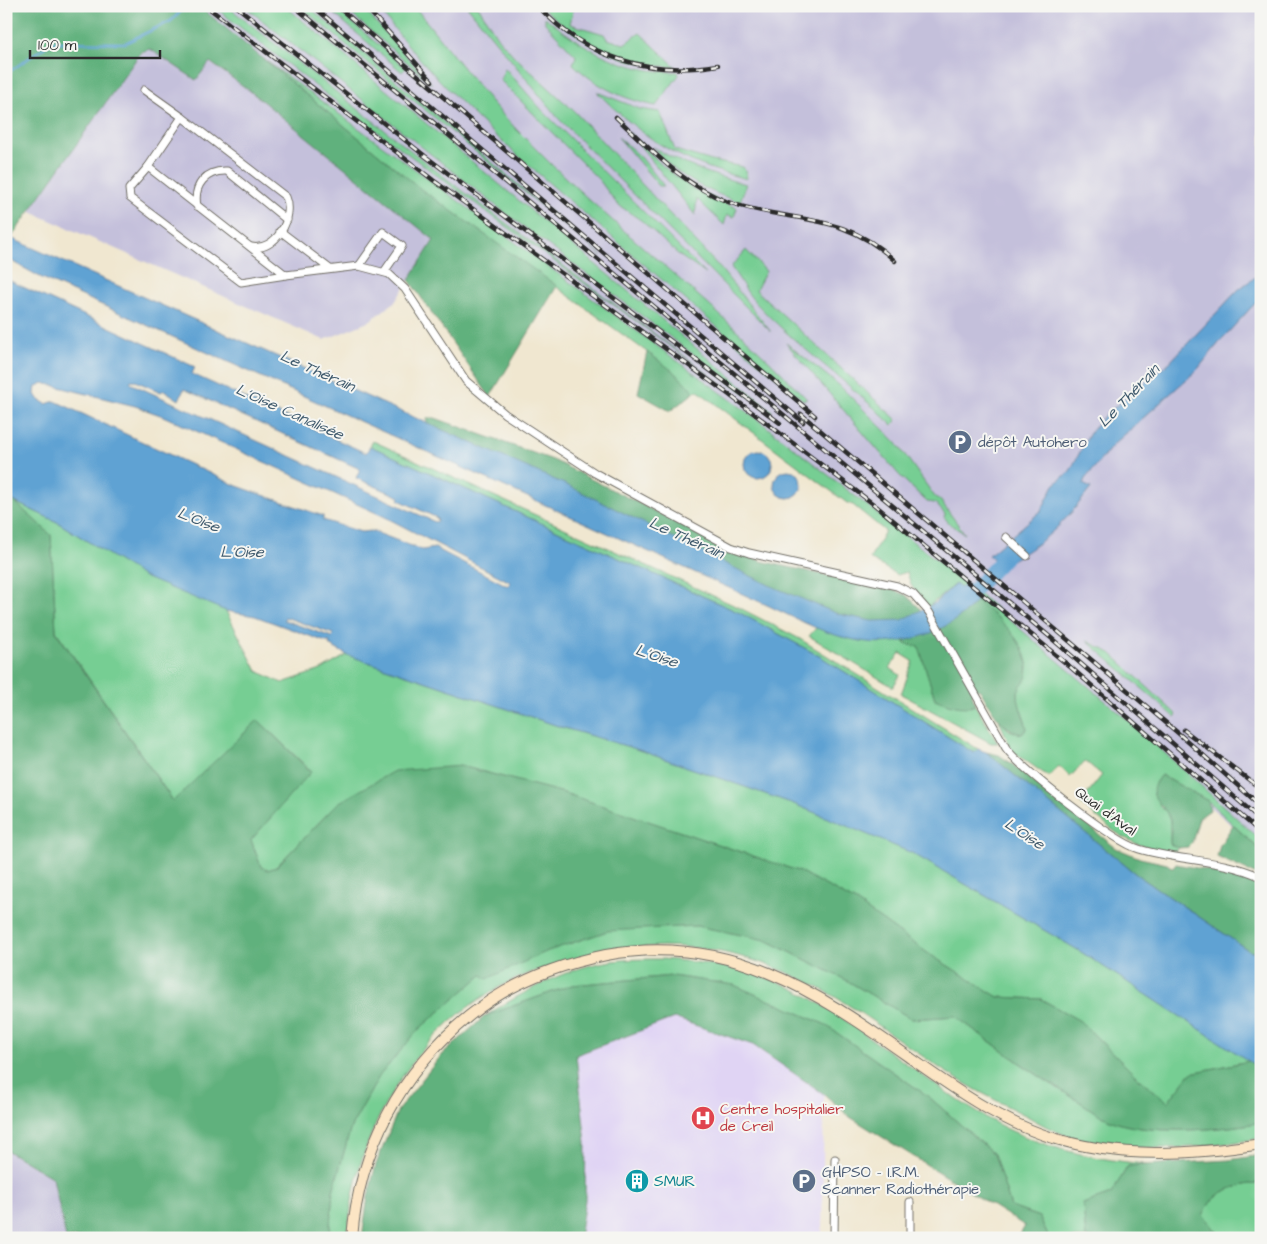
<svg xmlns="http://www.w3.org/2000/svg" width="1267" height="1244" viewBox="0 0 1267 1244" font-family="'Architects Daughter',sans-serif">
	<style>
		.built { fill: #e0d4f4 }
		.industrial { fill: #c4c0db }
		.green { fill: #76ce93; stroke: #507c5f }
		.forest { fill: #60b17d; stroke: #466e54 }
		.water { fill: #5fa2d3; stroke: #45667f; fill-rule: evenodd }
		.lines { fill: none; stroke-linecap: round; stroke-linejoin: round }
		.stream { stroke: #5fa2d3; stroke-width: 2.5 }
		.river { stroke: #5fa2d3; stroke-width: 15 }
		.street-casing { stroke: #706d65; stroke-width: 9 }
		.secondary-casing { stroke: #706d65; stroke-width: 12 }
		.street { stroke: #fff; stroke-width: 7 }
		.secondary { stroke: #fce5c4; stroke-width: 10 }
		.rail-casing { stroke: #2b2b2b; stroke-width: 4.5 }
		.rail { stroke: #f6f6f2; stroke-width: 2.5; stroke-dasharray: 8; stroke-linecap: butt }
		.labels { text-anchor: middle; stroke-width: 4; stroke-linejoin: round; paint-order: stroke }
		.service-label { font-size: 15px; fill: #4e5e75; stroke: #f6f6f2; text-anchor: start }
		.street-label { font-size: 15px; fill: #2b2b2b; stroke: #f6f6f2 }
		.health-label { font-size: 15px; fill: #be3a42; stroke: #f6f6f2; text-anchor: start }
		.culture-label { font-size: 15px; fill: #0d838f; stroke: #f6f6f2; text-anchor: start }
		.water-label { font-size: 16px; font-style: italic; fill: #405b6e; stroke: #f6f6f2 }
	</style>
	<rect width="100%" height="100%" fill="#f6f6f2"/>
	<filter id="ink" filterUnits="userSpaceOnUse"><feTurbulence type="fractalNoise" baseFrequency=".02" numOctaves="2"/><feDisplacementMap in="SourceGraphic" scale="10" xChannelSelector="R" yChannelSelector="G"/><feConvolveMatrix kernelMatrix="1 2 1 2 8 2 1 2 1" color-interpolation-filters="sRGB"/></filter>
	<filter id="wash" filterUnits="userSpaceOnUse"><feTurbulence type="fractalNoise" baseFrequency=".0096" numOctaves="4" result="noise"/><feDisplacementMap in="SourceGraphic" scale="20" xChannelSelector="R" yChannelSelector="G"/><feGaussianBlur stdDeviation="1.12" result="paint"/><feColorMatrix in="noise" values="0 0 0 0 0 0 0 0 0 0 0 0 0 0 0 0 0 1.4 0 .05"/><feComposite in="paint" operator="in"/></filter>
	<g filter="url(#wash)">
		<rect width="100%" height="100%" fill="#f0e7d0"/>
		<polygon class="built" points="674,1018 753,1045 824,1094 822,1238 579,1238 585,1200 586,1143 576,1055"/>
		<g class="industrial">
			<polygon points="185,6 1261,6 1261,850 972,606 979,594 966,583 891,536 853,505 847,503 697,390 695,392 658,360"/>
			<polygon points="150,49 196,80 209,62 250,91 434,240 395,302 368,322 324,340 29,211 60,163 139,54"/>
			<polygon points="6,1150 53,1178 66,1238 6,1238"/>
		</g>
		<g class="green">
			<polygon points="213,6 227,6 447,179 746,402 318,88"/>
			<polygon points="244,6 285,6 772,411 771,413 495,205"/>
			<polygon points="300,6 308,6 602,256 321,24"/>
			<polygon points="325,6 333,6 406,68 402,72"/>
			<polygon points="357,6 361,6 432,84 350,13"/>
			<path d="M377,6h37c34,42 67,87 104,125 91,95 199,172 289,268l-4,1c-71,-60 -142,-121 -212,-181 -77,-66 -154,-131 -214,-213z"/>
			<polygon points="467,6 478,6 498,38 514,56 574,111 720,268 771,332 558,118"/>
			<path d="M541,6h33l-4,18 34,10 3,5 17,5 16,-11 36,34c-58,-2 -93,-23 -135,-61z"/>
			<path d="M545,17c39,32 81,56 133,55l1,3 -23,31c-33,-7 -59,-19 -83,-42l3,-8 -31,-33z"/>
			<polygon points="261,57 753,416 966,583 961,588 955,584 927,608 911,585 907,572 897,575 870,559 885,531 853,505 847,503 697,390 695,392 658,360 422,190"/>
			<polygon points="505,68 541,109 706,274 680,256 642,221 617,204 600,181 500,80"/>
			<path d="M597,92l43,17 20,3 15,38 37,11 31,6 3,4 1,8c-66,-16 -102,-39 -150,-87z"/>
			<polygon points="629,132 664,167 693,189 737,208 734,217 727,215 724,225 697,199 695,215"/>
			<polygon points="618,137 641,157 664,186 659,186"/>
			<path d="M653,147c30,18 60,29 93,37l-6,18c-31,-10 -67,-27 -87,-55z"/>
			<path d="M746,250l20,21 -10,19 141,130 -5,5c-44,-44 -95,-78 -137,-123 -9,-10 -16,-24 -24,-35z"/>
			<polygon points="786,343 839,385 896,442 935,497 940,500 965,534 950,524 944,517 945,514 935,503 927,502 900,476"/>
			<polygon points="373,441 740,608 800,639 978,749 974,753 821,657 740,613 370,446"/>
			<polygon points="13,501 57,522 138,573 226,611 257,671 282,683 321,670 347,655 561,727 633,748 794,804 912,853 1078,950 1249,1061 1191,1073 1168,1102 1136,1076 1080,1021 1041,999 998,997 929,954 856,902 801,872 564,793 461,766 338,803 276,867 268,870 261,867 251,840 311,771 258,720 174,802 56,631 51,535"/>
			<path d="M979,594l156,132 126,114v11l-53,-50 -47,-26 -6,8 5,24 6,4 4,10v23l9,4 -5,4c-45,-4 -61,-21 -94,-49l22,-28 -17,-14 -15,16 -11,-11 -10,11 -37,-26 -13,-31 10,10 12,4 6,-5c-2,-11 -9,-23 -9,-33 -1,-12 10,-16 10,-28 -2,-23 -37,-53 -54,-68z"/>
			<path d="M817,627c33,12 52,16 87,13l2,4 13,2 16,53 35,8 5,-2 23,38h-7l-90,-49 12,-33 -13,-8 -10,15 10,7 -7,12 -84,-51z"/>
			<polygon points="1087,641 1111,653 1177,715 1175,717"/>
			<path d="M697,926l69,14 80,40 66,39 43,-3c40,29 79,59 122,84 11,7 21,15 33,20 34,16 114,10 151,2v16c-56,10 -112,15 -168,3 -9,-1 -19,-2 -28,-6 -14,-5 -27,-13 -40,-20 -32,-16 -64,-32 -94,-53 -47,-32 -90,-67 -143,-89 -44,-19 -95,-30 -143,-26 -17,2 -33,7 -50,10 -16,4 -34,6 -50,11 -114,34 -192,153 -197,270h-19l4,-47 18,-64 29,-52 38,-45 64,-56 126,-44z"/>
			<path d="M663,959c40,3 80,9 118,24 33,14 64,37 93,58 43,29 93,70 140,91 42,19 87,28 132,32l-18,2 -17,28 -28,10 3,34h-37l-10,-21 -28,-10 -17,-53 -65,-57 -105,-73 -90,-39 -62,-9 -100,9 -87,31c39,-24 81,-49 127,-55 17,-2 34,-2 51,-2z"/>
			<path d="M1261,1182v56h-39l-19,-23c12,-27 32,-28 58,-33z"/>
		</g>
		<g class="forest">
			<polygon points="6,6 199,6 422,190 557,286 490,397 409,280 434,240 250,91 210,62 196,80 150,49 141,52 11,238 6,236"/>
			<polygon points="647,352 673,371 695,392 670,411 638,393"/>
			<path d="M427,418h8l118,42 183,92 25,9 132,29 13,5 17,16 42,2 11,-12c22,15 56,45 51,74 -1,8 -10,11 -9,20 0,11 7,23 9,34l-6,5c-22,-7 -30,-26 -41,-44l-4,-1 -4,5 3,11c-12,5 -29,-1 -40,-6l-16,-52 -13,-3 -2,-4 12,-2 -14,-18c-18,4 -39,2 -56,-3 -62,-20 -121,-54 -179,-82 -79,-39 -159,-76 -240,-112z"/>
			<path d="M6,494l45,41 5,97 117,169 85,-81 53,52 -60,68 10,27 7,3 8,-3 62,-64 56,-32 67,-5 103,27 237,79 55,30 73,52 69,43 43,2 39,22 56,55 32,26 23,-29 58,-12 12,8v53c-37,8 -117,14 -151,-2 -12,-5 -22,-13 -33,-20 -42,-25 -82,-55 -122,-84l-43,3 -66,-39 -80,-40 -69,-14 -89,5 -60,20 -61,28 -5,-4 -64,55 -38,45 -29,52 -18,64 -4,47h-263l-13,-60 -47,-28z"/>
			<polygon points="986,752 999,755 1012,764 1116,848 1140,858 1167,864 1173,868 1176,864 1217,872 1261,886 1261,952 1251,952 1137,875"/>
			<path d="M1161,775l47,26 2,9 -11,8 -7,25 -4,4 -9,1 -9,-4c0,-7 2,-17 0,-24 -5,-18 -29,-22 -9,-45z"/>
			<polygon points="1233,825 1261,851 1261,877 1217,857 1220,845"/>
			<polygon points="672,976 734,985 824,1024 929,1097 994,1154 1011,1207 1039,1217 1049,1238 1018,1238 1025,1226 850,1117 824,1094 753,1045 674,1018 576,1055 586,1143 585,1200 579,1238 362,1238 368,1196 376,1164 398,1110 440,1057 485,1016 572,985"/>
			<path d="M1261,1155v27c-26,5 -46,6 -58,33l19,23h-136l-3,-34 28,-10 17,-28 101,-6z"/>
		</g>
		<g class="water">
			<path d="M6,236l565,251 198,98 69,29 34,7 30,-1 33,-17 20,-19 6,4 5,-5 13,11 -4,6 1,1c-29,35 -82,49 -126,38 -32,-7 -62,-25 -92,-38l-718,-324 -34,-19z"/>
			<path d="M1261,273v24l-38,41 -26,32 -83,74 -29,35 -2,5 8,4c-28,37 -49,57 -90,78l-12,-11 52,-44 13,-26 16,-14 20,-38 14,-17 66,-54 69,-73z"/>
			<path d="M6,279l189,88 -3,7 174,79 4,-7 370,167 81,44 153,96 4,-4 8,3 151,123 114,77h10v117l-183,-119 -166,-97 -118,-49 -161,-56 -72,-21 -214,-72 -18,-10 1,-3h-4l-71,-26 -29,-5 -82,-34 -87,-55 -44,-21 -7,-7zM133,380l28,12 3,-2 15,10 5,-11 176,80 -4,9 44,19 -1,3 38,18 1,3 -3,1 -303,-138 -2,-3zM43,383l92,23 28,10 220,100 127,66v2l-2,2 -73,-38 -13,2 -50,-19 -11,1 -38,-12v-4l-86,-30 -182,-85 -9,3 -8,-5 -3,-5 1,-7zM285,617l48,17 -1,3 -48,-17z"/>
			<circle cx="758" cy="464" r="14"/>
			<circle cx="788" cy="484" r="14"/>
		</g>
		<g class="lines">
			<polyline class="stream" points="6,74 52,42 125,43 171,21 183,9"/>
			<polyline class="river" points="957,601 974,590 1013,549"/>
		</g>
	</g>
	<g filter="url(#ink)">
		<g class="lines">
			<g class="street-casing">
				<g id="street">
					<polyline points="144,90 182,117"/>
					<path d="M148,167l138,108 73,-9 30,8 16,15 61,92 39,33 90,59 136,74 18,6 148,33 16,8 16,18 77,136c15,21 108,94 133,101 40,12 83,10 122,28"/>
					<path d="M197,206c-4,-21 9,-36 30,-35l60,49"/>
					<polyline points="280,231 330,269"/>
					<path d="M251,247c25,5 44,-30 35,-50l-104,-80 -34,50 -19,22 1,9 111,84 45,-7"/>
					<polyline points="359,266 383,232 402,246 384,272"/>
					<polyline points="1006,537 1027,556"/>
					<polyline points="910,1202 910,1238"/>
					<polyline points="834,1238 835,1159"/>
				</g>
			</g>
			<g class="secondary-casing">
				<path id="secondary" d="M352,1238c7,-88 48,-166 117,-222 39,-32 87,-51 137,-61 122,-22 209,35 303,102 44,31 89,63 141,80 69,22 140,18 211,7"/>
			</g>
			<use href="#street" class="street"/>
			<use href="#secondary" class="secondary"/>
			<g class="rail-casing">
				<g id="rail">
					<polyline points="206,6 433,180 728,394 876,506 1068,665 1261,833"/>
					<polyline points="236,6 425,156 780,423"/>
					<polyline points="294,6 1050,637 1261,820"/>
					<polyline points="313,6 803,422"/>
					<polyline points="337,6 815,416"/>
					<polyline points="365,6 432,81"/>
					<path d="M538,6c47,52 112,71 180,59"/>
					<path d="M616,117c35,33 67,68 112,85 62,22 114,8 167,59"/>
					<polyline points="801,414 1178,733 1261,806"/>
					<polyline points="1184,730 1261,789"/>
				</g>
			</g>
			<use href="#rail" class="rail"/>
		</g>
	</g>
	<defs>
		<g id="parking-disc" transform="scale(1.25)"><circle r="9.5" fill="#5c6f8a" stroke="#f6f6f2"/><path d="M-3.5-5.5H1a3.5 3.5 0 0 1 0 7H-1V5.5H-3.5ZM-1-3.4V-.6H.8a1.4 1.4 0 0 0 0-2.8Z" fill="#fff"/></g>
		<g id="hospital-disc" transform="scale(1.25)"><circle r="9.5" fill="#e0444e" stroke="#f6f6f2"/><path d="M-5-5h3v3.5h4V-5h3V5h-3V1.5h-4V5h-3Z" fill="#fff"/></g>
		<g id="building-disc" transform="scale(1.25)"><circle r="9.5" fill="#0f9aa8" stroke="#f6f6f2"/><path d="M-4-6H4V6H1V3H-1V6H-4ZM-2.5-4.3h1.7v1.8h-1.7ZM.8-4.3h1.7v1.8H.8ZM-2.5-1h1.7V.8h-1.7ZM.8-1h1.7V.8H.8Z" fill="#fff"/></g>
	</defs>
	<g fill-rule="evenodd">
		<use href="#parking-disc" x="960" y="442"/>
		<use href="#hospital-disc" x="703" y="1118"/>
		<use href="#building-disc" x="637" y="1181"/>
		<use href="#parking-disc" x="804" y="1181"/>
	</g>
	<g class="labels">
		<g class="service-label">
			<text x="978" y="447">dépôt Autohero</text>
			<text x="822" y="1177">GHPSO - I.R.M.<tspan x="822" dy="17">Scanner Radiothérapie</tspan></text>
		</g>
		<g class="street-label">
			<text transform="translate(1106 811) rotate(36)" y="5">Quai d'Aval</text>
		</g>
		<g class="health-label">
			<text x="720" y="1114">Centre hospitalier<tspan x="720" dy="17">de Creil</tspan></text>
		</g>
		<g class="culture-label">
			<text x="654" y="1186">SMUR</text>
		</g>
		<g class="water-label">
			<text transform="translate(318 370) rotate(24)" y="6">Le Thérain</text>
			<text transform="translate(1128 395) rotate(-46)" y="6">Le Thérain</text>
			<text transform="translate(290 411) rotate(24)" y="6">L'Oise Canalisée</text>
			<text transform="translate(199 519) rotate(21)" y="6">L'Oise</text>
			<text transform="translate(687 537) rotate(24)" y="6">Le Thérain</text>
			<text x="242" y="557">L’Oise</text>
			<text transform="translate(657 655) rotate(18)" y="6">L'Oise</text>
			<text transform="translate(1025 833) rotate(33)" y="6">L'Oise</text>
		</g>
	</g>
	<rect width="1267" height="1244" fill="none" stroke="#f6f6f2" stroke-width="25"/>
	<path d="M30 50v8h130v-8" fill="none" stroke="#2b2b2b" stroke-width="2.5"/>
	<text x="38" y="50" font-size="15" fill="#2b2b2b" stroke="#f6f6f2" stroke-width="4" paint-order="stroke">100 m</text>
</svg>
